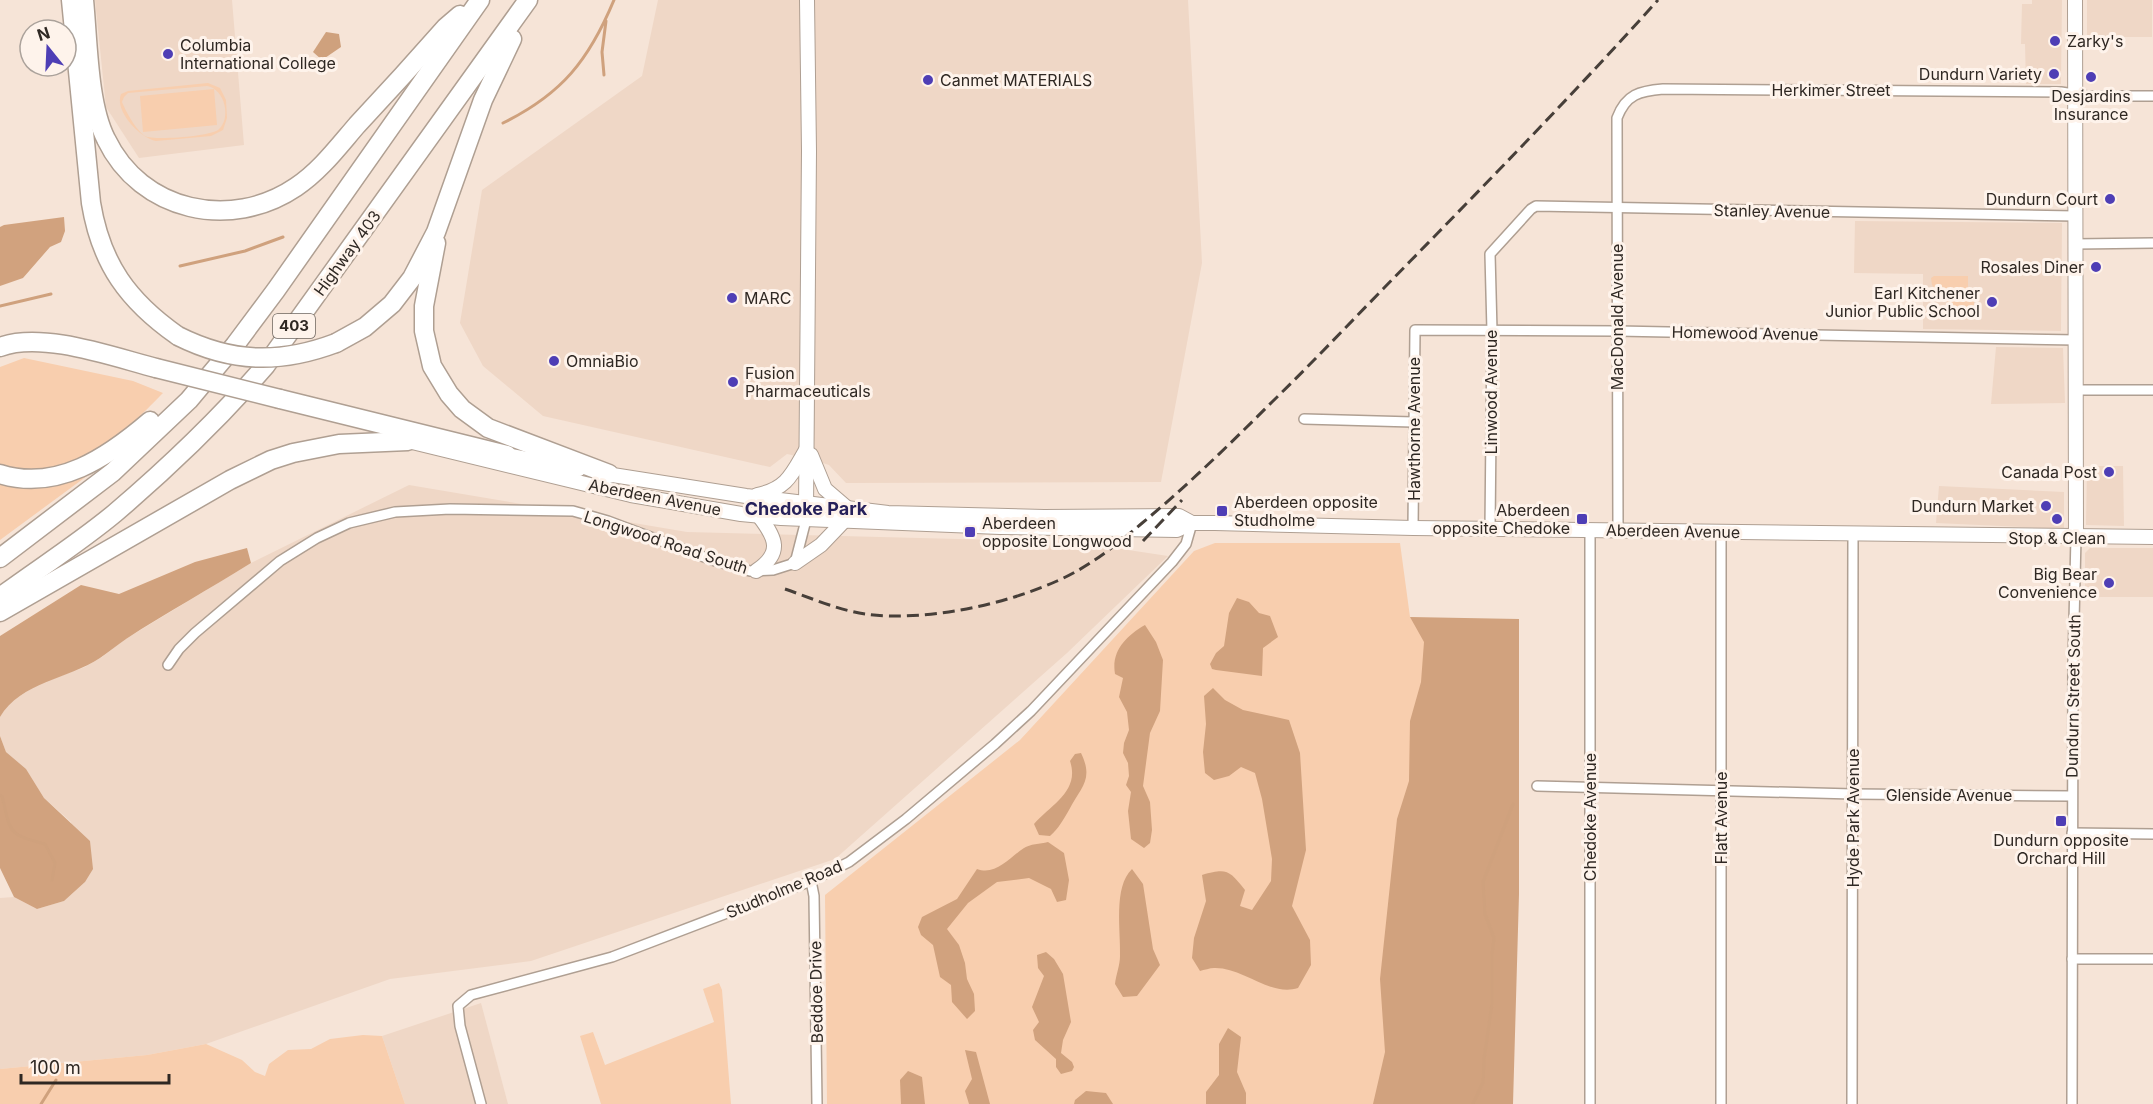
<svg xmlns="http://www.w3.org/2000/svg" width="2153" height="1104" viewBox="0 0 2153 1104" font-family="Inter,sans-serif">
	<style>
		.built { fill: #efd7c6 }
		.green { fill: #f8ceae; fill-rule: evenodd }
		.forest { fill: #d1a27e }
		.water { fill: #cfa17d }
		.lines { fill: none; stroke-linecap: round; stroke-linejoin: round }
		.stream { stroke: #cfa17d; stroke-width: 3 }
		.minor-casing { stroke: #af9f92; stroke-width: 12 }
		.secondary-casing { stroke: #af9f92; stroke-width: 16 }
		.motorway-casing { stroke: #af9f92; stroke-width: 21 }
		.minor { stroke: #fff; stroke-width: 9 }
		.secondary { stroke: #fff; stroke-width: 14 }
		.motorway { stroke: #fff; stroke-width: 18 }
		.rail { stroke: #473f39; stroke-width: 3; stroke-dasharray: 12 6; stroke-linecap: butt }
		.motorway-bridge-casing { stroke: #af9f92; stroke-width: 21; stroke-linecap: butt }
		.motorway-bridge { stroke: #fff; stroke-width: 18 }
		.poi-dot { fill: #4e3eb5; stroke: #fef3eb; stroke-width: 2 }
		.labels { text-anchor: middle; stroke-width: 6; stroke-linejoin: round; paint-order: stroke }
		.shield { fill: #fef3eb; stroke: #6d655f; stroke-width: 1.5 }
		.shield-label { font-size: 15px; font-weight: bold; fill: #2f2823 }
		.poi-label { font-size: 16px; fill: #2f2823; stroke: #fef3eb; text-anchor: start }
		.street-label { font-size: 16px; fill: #2f2823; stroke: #fef3eb }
		.neighbourhood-label { font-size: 18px; font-weight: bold; fill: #26205a; stroke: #fef3eb }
	</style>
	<rect width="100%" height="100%" fill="#f6e4d7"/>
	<g class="built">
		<polygon points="95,0 232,0 244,145 139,158 106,107"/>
		<polygon points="658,0 1188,0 1202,263 1161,482 846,483 829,465 810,459 787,454 770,467 543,416 483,366 460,323 482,190 642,76"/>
		<polygon points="2032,0 2062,0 2061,84 2026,84 2025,44 2021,44 2022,4 2032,4"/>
		<rect x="2087" y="0" width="65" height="37"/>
		<polygon points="1855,221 2062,223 2061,331 1923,329 1923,274 1854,273"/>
		<polygon points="1996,347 2063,348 2065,403 1991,404"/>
		<polygon points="2087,466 2123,466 2124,526 2086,525"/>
		<polygon points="409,485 687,532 1075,542 1168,556 1067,653 835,859 531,961 390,979 206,1044 147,1055 0,1069 0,898 14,897 37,909 64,901 85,882 71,822 44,798 26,770 6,752 0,736 0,717 7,704 39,684 85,667 102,657 124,640 251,563"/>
		<polygon points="1939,486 2064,492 2064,529 1936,523"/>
		<polygon points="2090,548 2153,548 2153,597 2085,597 2085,553"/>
		<polygon points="481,1003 508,1104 405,1104 382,1036"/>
	</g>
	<g class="green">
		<path d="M208,83l12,5 6,12 1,18 -4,12 -12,6 -55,5c-16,-3 -42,-30 -35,-47l7,-3zM207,86c18,3 25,33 11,44 -8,6 -64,11 -73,6 -9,-6 -19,-24 -23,-34l2,-5 4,-4z"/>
		<polygon points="214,89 217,125 143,132 140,96"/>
		<polygon points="1934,276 1968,276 1968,291 1974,292 1974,313 1970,317 1961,317 1932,285 1931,278"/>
		<path d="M24,358l109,23 30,12c-32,33 -81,81 -131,80 -10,-1 -22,-4 -32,-6v-100z"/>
		<polygon points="91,473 0,540 0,483 47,484"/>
		<polygon points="1215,543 1400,543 1410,617 1435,637 1379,1104 827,1104 825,895 1020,740 1194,551"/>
		<polygon points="719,983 722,990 731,1104 601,1104 580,1036 593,1032 605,1065 714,1022 703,989"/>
		<polygon points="363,1035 382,1036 405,1104 0,1104 0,1069 147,1055 206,1044 242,1060 255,1072 265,1076 269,1064 288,1050 311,1049 330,1039"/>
	</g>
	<g class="forest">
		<polygon points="64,217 65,231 61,242 50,247 23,278 0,286 0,227 4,225"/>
		<path d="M247,548l4,15c-41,26 -84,49 -125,76 -9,6 -17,13 -26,19 -32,21 -79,24 -100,59v-81l81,-51 38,9 76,-32z"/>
		<polygon points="1237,598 1249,602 1259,613 1270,616 1278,637 1263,648 1262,676 1216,670 1212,669 1210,664 1216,653 1224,646 1229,613"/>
		<polygon points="1410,617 1519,619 1519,894 1513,1104 1373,1104 1385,1052 1380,979 1397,819 1409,781 1410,721 1421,682 1424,642"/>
		<path d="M1145,625l11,17 7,18 -3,51 -10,22 -7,53 7,16 2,28 -2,13 -6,5 -13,-9 -3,-28 3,-19 -5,-7 3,-9 -1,-13 -5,-10 1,-10 5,-13 -2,-18 -8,-15 4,-19 -8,-4c-4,-23 11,-38 30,-49z"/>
		<path d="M1213,688l12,12 18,10 46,10 11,33 6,97 -14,56 18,34 1,25 -13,23c-28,9 -55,-21 -84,-20 -4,0 -10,2 -14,3l-8,-13 2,-20 12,-37 -4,-26c25,-7 27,-5 43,15l-5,16 12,4 19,-29 1,-22 -10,-60 -7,-26 -14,-6 -12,9 -15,4 -9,-7 -2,-21 3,-28 -2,-28z"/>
		<polygon points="0,736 6,752 26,769 44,798 90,841 93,869 85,882 64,901 37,909 14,897 0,868"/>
		<path d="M1081,753c13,27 0,34 -12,57 -6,10 -10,18 -19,26l-11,-1 -5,-11c18,-20 46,-33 36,-63l5,-7z"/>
		<path d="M1048,842l16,11 5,27 -3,20 -9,2 -6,-13 -22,-11 -32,4 -29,21 -21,26 12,16 6,18 2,16 7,15 1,17 -8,8 -15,-17 -1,-17 -11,-8 -7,-32 -12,-10 -3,-8 4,-10 35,-18 20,-30c19,7 33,-12 47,-21 6,-4 16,-4 24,-6z"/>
		<path d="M1132,869l11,15 10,65 7,16 -23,31 -14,1 -8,-13c1,-9 5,-19 5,-28 1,-25 -7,-69 12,-87z"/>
		<polygon points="1046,952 1054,959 1063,974 1071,1022 1063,1040 1061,1053 1072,1062 1074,1067 1072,1071 1061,1074 1056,1067 1056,1059 1035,1040 1033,1030 1039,1022 1032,1007 1044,976 1038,968 1037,955"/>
		<polygon points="1228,1028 1241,1037 1237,1072 1246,1093 1246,1104 1206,1104 1206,1092 1219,1075 1219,1044"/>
		<polygon points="965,1050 976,1052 990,1104 969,1104 965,1091 972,1079"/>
		<polygon points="908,1071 922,1077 925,1104 901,1104 900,1080"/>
		<polygon points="1086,1091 1106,1093 1113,1104 1074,1104 1075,1100"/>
	</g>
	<polygon class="water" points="326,32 339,34 341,47 322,60 313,52"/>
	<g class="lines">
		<g class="stream">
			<polyline points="604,75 602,52 606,21"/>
			<path d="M503,123c59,-29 86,-63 111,-123"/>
			<polyline points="180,266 245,251 283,237"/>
			<polyline points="0,306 51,294"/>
			<path d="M0,795l2,1c9,37 5,38 43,48l10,19 -3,17"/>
			<polyline points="41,1104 56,1080"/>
			<polyline points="1473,1104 1483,1082 1484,1059 1492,1004 1492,954 1494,938 1485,914 1483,882 1513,804"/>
		</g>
		<g class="minor-casing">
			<g id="minor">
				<polyline points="2075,244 2153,243"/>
				<polyline points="2076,390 2153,390"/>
				<polyline points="1304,419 1413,422"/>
				<polyline points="1413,528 1415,330 1618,331 2076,340"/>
				<polyline points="1490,529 1492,331 1490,254 1531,209 1536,206 2075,216"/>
				<path d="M1618,530l-1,-412c9,-24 23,-27 46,-29l398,3 26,4h66"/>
				<polyline points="168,665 179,649 195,633 280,561 317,538 349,523 395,512 450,509 573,511 608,521 712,560 750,571 773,570 795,563 806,520"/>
				<polyline points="1537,786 1853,794 2072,796"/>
				<polyline points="2072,833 2153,834"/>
				<polyline points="811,881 814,896 817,1104"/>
				<polyline points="2072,959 2153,959"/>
				<polyline points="481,1104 460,1026 458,1006 471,995 612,957 811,881 849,862 906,819 995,744 1031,711 1172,562 1186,544 1192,523"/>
				<polyline points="1590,1104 1590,530"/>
				<polyline points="1721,1104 1721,532"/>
				<polyline points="1852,1104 1853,533"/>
				<polyline points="2072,1104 2073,663 2076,537"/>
			</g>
		</g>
		<g class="secondary-casing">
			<g id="secondary">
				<polyline points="2075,0 2076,537"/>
				<polyline points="408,441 631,495 741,514 781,518 1000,527 1177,530 1192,523 1215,523 1413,528 2153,537"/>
				<polyline points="507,455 579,469"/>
				<polyline points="811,455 825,489 846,507"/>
				<polyline points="600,473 746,496 888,513 1044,517 1179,516 1192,523"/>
				<path d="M757,495c30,-6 35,-21 49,-45"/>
				<polyline points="806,511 809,151 807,0"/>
				<polyline points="795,563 821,545 843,522"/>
				<path d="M756,571c27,-18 20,-33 3,-55"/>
			</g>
		</g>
		<g class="motorway-casing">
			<g id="motorway">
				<path d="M71,0l20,203c10,61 37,98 87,133"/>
				<path d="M84,0c4,40 4,104 22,139 35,73 125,92 190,48 24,-16 42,-40 61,-62 30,-32 60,-65 89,-98l14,-12"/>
				<polyline points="436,243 424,306 424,331 432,366 449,394 462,409 488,428 609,474"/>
				<polyline points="336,343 365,327 392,304 412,278 436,232 483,100 512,39"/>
				<path d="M0,347c42,-16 113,10 156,21"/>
				<polyline points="280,399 507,455"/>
				<path d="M0,474c57,18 108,-17 150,-53"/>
				<polyline points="0,558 113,472 189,400 235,345 276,290 480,0"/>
				<path d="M0,597c38,-28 79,-54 115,-84 54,-46 105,-95 151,-148l262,-365"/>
				<polyline points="0,612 230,480 271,460 293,453 339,444 408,441"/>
			</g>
		</g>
		<use href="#minor" class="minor"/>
		<use href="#secondary" class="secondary"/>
		<use href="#motorway" class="motorway"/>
		<g class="rail">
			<polyline points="1143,541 1182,500"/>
			<path d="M785,589c26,9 53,21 80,25 59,8 139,-9 192,-33 32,-14 58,-35 84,-57 46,-38 89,-80 131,-122 38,-37 74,-75 111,-113 93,-95 186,-190 275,-289"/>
		</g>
		<g class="motorway-bridge-casing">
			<g id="motorway-bridge">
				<path d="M178,336c54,27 102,28 158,7"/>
				<polyline points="156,368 280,399"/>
			</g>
		</g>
		<use href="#motorway-bridge" class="motorway-bridge"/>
	</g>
	<g class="poi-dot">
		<circle cx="2055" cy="41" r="6"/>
		<circle cx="168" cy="54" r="6"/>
		<circle cx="2054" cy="74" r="6"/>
		<circle cx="2091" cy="77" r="6"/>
		<circle cx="928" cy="80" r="6"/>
		<circle cx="2110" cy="199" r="6"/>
		<circle cx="2096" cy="267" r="6"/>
		<circle cx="732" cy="298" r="6"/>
		<circle cx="1992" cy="302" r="6"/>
		<circle cx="554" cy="361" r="6"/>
		<circle cx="733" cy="382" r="6"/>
		<circle cx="2109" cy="472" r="6"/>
		<circle cx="2046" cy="506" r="6"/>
		<rect x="1216" y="505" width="12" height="12" rx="3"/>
		<rect x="1576" y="513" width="12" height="12" rx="3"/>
		<circle cx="2057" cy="519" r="6"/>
		<rect x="964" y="526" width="12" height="12" rx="3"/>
		<circle cx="2109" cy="583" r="6"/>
		<rect x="2055" y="815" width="12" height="12" rx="3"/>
	</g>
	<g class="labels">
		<rect class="shield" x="273" y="314" width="42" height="24" rx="4.5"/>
		<g class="shield-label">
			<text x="294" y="331">403</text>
		</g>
		<g class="poi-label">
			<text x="2067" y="47">Zarky's</text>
			<text x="180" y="51">Columbia<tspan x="180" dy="18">International College</tspan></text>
			<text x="2042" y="80" text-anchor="end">Dundurn Variety</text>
			<text x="940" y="86">Canmet MATERIALS</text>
			<text x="2091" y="102" text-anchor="middle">Desjardins<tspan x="2091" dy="18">Insurance</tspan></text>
			<text x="2098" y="205" text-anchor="end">Dundurn Court</text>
			<text x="2084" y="273" text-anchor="end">Rosales Diner</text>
			<text x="1980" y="299" text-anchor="end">Earl Kitchener<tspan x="1980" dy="18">Junior Public School</tspan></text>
			<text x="744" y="304">MARC</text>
			<text x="566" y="367">OmniaBio</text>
			<text x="745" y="379">Fusion<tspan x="745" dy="18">Pharmaceuticals</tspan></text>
			<text x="2097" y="478" text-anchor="end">Canada Post</text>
			<text x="1234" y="508">Aberdeen opposite<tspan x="1234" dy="18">Studholme</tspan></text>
			<text x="2034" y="512" text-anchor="end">Dundurn Market</text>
			<text x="1570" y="516" text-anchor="end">Aberdeen<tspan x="1570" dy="18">opposite Chedoke</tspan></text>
			<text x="982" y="529">Aberdeen<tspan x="982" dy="18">opposite Longwood</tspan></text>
			<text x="2057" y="544" text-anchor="middle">Stop &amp; Clean</text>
			<text x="2097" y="580" text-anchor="end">Big Bear<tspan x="2097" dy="18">Convenience</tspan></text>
			<text x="2061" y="846" text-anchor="middle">Dundurn opposite<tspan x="2061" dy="18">Orchard Hill</tspan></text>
		</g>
		<g class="street-label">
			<text x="1831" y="96">Herkimer Street</text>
			<text transform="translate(1772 211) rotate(1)" y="6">Stanley Avenue</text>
			<text transform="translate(347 253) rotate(-54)" y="6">Highway 403</text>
			<text transform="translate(1617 317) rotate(-90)" y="6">MacDonald Avenue</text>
			<text transform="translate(1745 333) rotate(1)" y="6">Homewood Avenue</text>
			<text transform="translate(1491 392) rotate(-90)" y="6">Linwood Avenue</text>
			<text transform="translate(1414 429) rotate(-90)" y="6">Hawthorne Avenue</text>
			<text transform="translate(655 497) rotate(11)" y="6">Aberdeen Avenue</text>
			<text transform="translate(1673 531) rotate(1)" y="6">Aberdeen Avenue</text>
			<text transform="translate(666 542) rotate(18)" y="6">Longwood Road South</text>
			<text transform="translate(2073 696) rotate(-89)" y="6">Dundurn Street South</text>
			<text x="1949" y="801">Glenside Avenue</text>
			<text transform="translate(1590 817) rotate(-90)" y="6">Chedoke Avenue</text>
			<text transform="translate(1721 818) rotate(-90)" y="6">Flatt Avenue</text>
			<text transform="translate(1853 818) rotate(-90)" y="6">Hyde Park Avenue</text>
			<text transform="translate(784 889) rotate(-23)" y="6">Studholme Road</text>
			<text transform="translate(816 992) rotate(-91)" y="6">Beddoe Drive</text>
		</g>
		<g class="neighbourhood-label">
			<text x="806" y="515">Chedoke Park</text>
		</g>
	</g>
	<g transform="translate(48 48) rotate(342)"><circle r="28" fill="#fef3eb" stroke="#aba29b" stroke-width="1.5"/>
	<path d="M0-4.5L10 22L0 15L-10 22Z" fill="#4e3eb5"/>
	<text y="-9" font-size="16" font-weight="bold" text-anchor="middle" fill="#2f2823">N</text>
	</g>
	<path d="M21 1074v9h148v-9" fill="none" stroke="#2f2823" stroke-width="3"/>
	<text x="30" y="1074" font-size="18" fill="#2f2823" stroke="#fef3eb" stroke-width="4.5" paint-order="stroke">100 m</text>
</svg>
